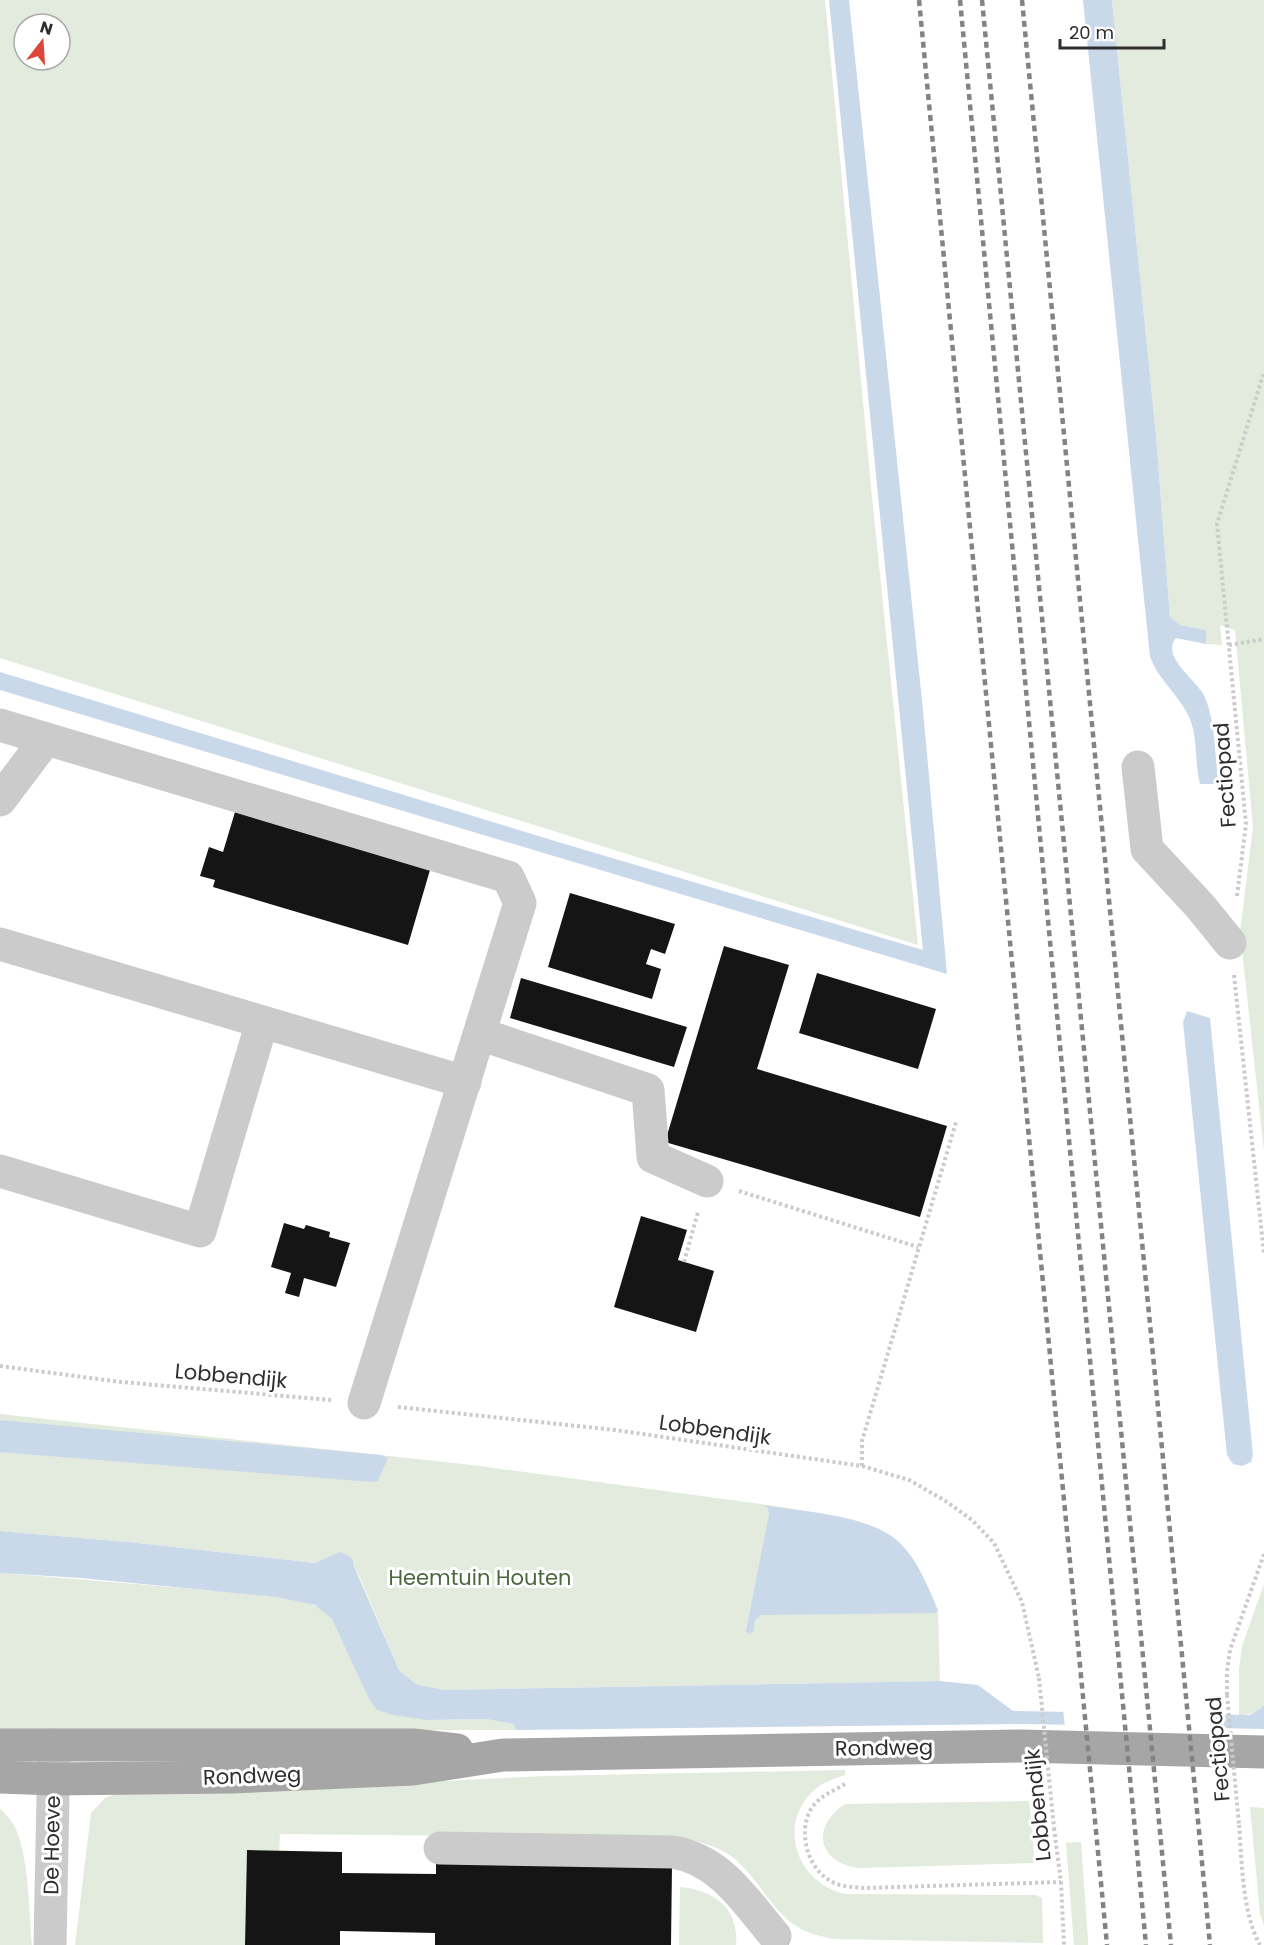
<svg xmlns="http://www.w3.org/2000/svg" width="1264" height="1945" viewBox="0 0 1264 1945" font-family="Poppins,sans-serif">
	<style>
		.green { fill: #e2ebdd; fill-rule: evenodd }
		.water { fill: #cad9ea }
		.pier { fill: #fff }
		.building { fill: #151515 }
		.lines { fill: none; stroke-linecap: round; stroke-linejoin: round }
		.path { stroke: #cbcbcb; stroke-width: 4; stroke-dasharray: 3 3; stroke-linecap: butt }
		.minor { stroke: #cbcbcb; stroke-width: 33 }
		.major { stroke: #a6a6a6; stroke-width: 33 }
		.rail { stroke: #838383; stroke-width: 4.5; stroke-dasharray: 6 4.5; stroke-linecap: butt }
		.path-bridge { stroke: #cbcbcb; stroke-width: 4; stroke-dasharray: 3 3; stroke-linecap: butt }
		.labels { text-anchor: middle; stroke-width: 6; stroke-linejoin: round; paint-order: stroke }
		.street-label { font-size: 21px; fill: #2e2e2e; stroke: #fff }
		.park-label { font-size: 21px; fill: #4b683d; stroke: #fff }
	</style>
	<rect width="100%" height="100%" fill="#fff"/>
	<g class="green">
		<path d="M0,0h825l47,497 46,448 -918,-287zM24,24h36v36h-36z"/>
		<polygon points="1112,0 1264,0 1264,1151 1240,932 1253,827 1235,630 1220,625 1222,645 1206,644 1206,630 1180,625 1170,617 1156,435"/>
		<polygon points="0,1414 472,1465 775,1506 834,1516 877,1528 899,1543 916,1564 936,1613 938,1610 940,1681 444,1690 416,1684 399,1670 360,1578 353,1564 339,1552 315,1563 139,1543 0,1531"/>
		<path d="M0,1573c68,5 136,11 204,17 30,3 97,3 120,21 19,15 35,65 45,88l58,21 59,-1 27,5 3,6h-286l-230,6z"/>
		<path d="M1264,1584v120c-6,9 -14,11 -25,11v-46l3,-23z"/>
		<path d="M845,1770v5c-9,3 -18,6 -26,11 -44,33 -25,96 26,108l191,1 6,3 1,45 -210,-4c-12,-3 -25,-5 -35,-12 -28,-17 -41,-52 -67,-71 -14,-10 -31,-14 -48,-18l-403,-4 -1,17h-32l-2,94h-170l16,-132 14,-15 22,-8 279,-7 139,-7z"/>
		<path d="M1029,1801l6,62 -176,5c-42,-6 -48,-41 -14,-64z"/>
		<polygon points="1250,1807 1264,1808 1264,1926 1260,1914"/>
		<path d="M0,1809c7,6 14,14 17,23 12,31 12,79 15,113h-32z"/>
		<polygon points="1081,1842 1088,1939 1088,1945 1074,1945 1066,1843"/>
		<path d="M680,1887c34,3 59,21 56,58h-57z"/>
	</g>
	<g class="water">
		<polygon points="829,0 849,0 923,710 947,974 0,690 0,672 565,844 923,950"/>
		<path d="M1083,0h29l44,435 14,182 10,8 26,5v14l-30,-6c-15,17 17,40 26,54 13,21 13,63 16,88l-1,4h-17c-6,-23 -1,-52 -14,-73 -11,-19 -28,-33 -36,-54z"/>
		<polygon points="1187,1011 1210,1018 1253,1455 1251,1462 1242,1466 1233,1464 1227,1455 1183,1022"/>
		<polygon points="0,1420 382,1455 388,1458 378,1481 372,1482 0,1452"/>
		<path d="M763,1505c40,7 105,9 136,37 19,18 29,45 39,68l-2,3 -175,2 -6,5 -2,12 -5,2 -2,-3 23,-117 -1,-6z"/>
		<polygon points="0,1531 139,1543 315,1563 339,1552 347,1555 353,1560 353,1564 399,1670 416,1684 444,1690 940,1681 978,1685 1013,1711 1250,1715 1260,1709 1264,1704 1264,1729 1028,1724 516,1730 513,1724 486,1719 427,1720 393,1715 377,1710 369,1699 332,1619 315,1605 277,1597 81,1578 0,1573"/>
	</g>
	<polygon class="pier" points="1063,1709 1209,1711 1211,1730 1065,1728"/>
	<g class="building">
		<polygon points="235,812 430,870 408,945 213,887 215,880 200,876 209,847 223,852"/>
		<polygon points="570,893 675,924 665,954 651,949 646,964 661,969 652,999 548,967"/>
		<polygon points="724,946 789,965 757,1069 947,1126 920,1217 665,1142"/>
		<polygon points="817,973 936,1009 918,1069 799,1033"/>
		<polygon points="521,978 687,1027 674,1067 510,1018"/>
		<polygon points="641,1216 687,1230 678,1260 714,1271 696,1332 614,1307"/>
		<polygon points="284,1223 304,1229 306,1225 330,1232 329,1237 350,1243 336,1287 304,1278 299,1297 285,1293 291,1273 271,1267"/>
		<polygon points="247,1850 342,1852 342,1873 436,1874 436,1861 672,1865 671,1945 435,1945 435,1933 340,1931 340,1945 245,1945"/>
	</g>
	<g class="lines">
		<g class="path">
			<polyline points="1229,645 1264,639"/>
			<polyline points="1237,896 1246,824 1217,524 1264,372"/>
			<polyline points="1234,975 1264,1254"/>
			<polyline points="739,1191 918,1247"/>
			<polyline points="684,1262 698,1212"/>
			<polyline points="0,1366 121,1382 331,1400"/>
			<polyline points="398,1407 615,1430 862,1466 909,1480 944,1500 972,1520 994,1543 1022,1602 1039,1678"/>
			<polyline points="862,1466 862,1441 956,1122"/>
			<polyline points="1227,1695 1227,1672 1230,1650 1264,1554"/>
			<path d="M845,1784c-11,7 -26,12 -34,25 -13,22 -4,58 18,71 10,7 25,7 36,8l196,-6"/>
			<path d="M1239,1825c3,37 3,87 21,120"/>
			<polyline points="1054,1828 1061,1882 1064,1945"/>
		</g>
		<g class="minor">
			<polyline points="0,725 508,877 520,903 364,1403"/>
			<polyline points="1138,767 1147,849 1200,906 1230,943"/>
			<polyline points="0,800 46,739"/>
			<polyline points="0,944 465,1082"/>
			<polyline points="480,1034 648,1090 653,1157 707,1181"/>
			<polyline points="0,1171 200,1231 262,1022"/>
			<path d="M440,1848l233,4c48,8 73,50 102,84"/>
			<polyline points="50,1945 54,1745"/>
		</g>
		<g class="major">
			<polyline points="0,1745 413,1745 457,1750"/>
			<polyline points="0,1777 54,1779 231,1777 413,1769 503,1755 1021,1746 1264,1752"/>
		</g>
		<g class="rail">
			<polyline points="919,0 1107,1945"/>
			<polyline points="960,0 1146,1945"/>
			<polyline points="982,0 1171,1945"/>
			<polyline points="1022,0 1210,1945"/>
		</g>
		<g class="path-bridge">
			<polyline points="1039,1678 1054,1828"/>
			<polyline points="1227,1695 1239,1825"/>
		</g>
	</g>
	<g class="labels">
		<g class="street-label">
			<text transform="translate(1225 775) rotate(-94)" y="7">Fectiopad</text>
			<text transform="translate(231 1376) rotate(5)" y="7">Lobbendijk</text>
			<text transform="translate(715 1430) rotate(8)" y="7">Lobbendijk</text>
			<text transform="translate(884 1748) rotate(-1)" y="7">Rondweg</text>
			<text transform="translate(1218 1749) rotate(-95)" y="7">Fectiopad</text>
			<text transform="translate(252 1776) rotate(-2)" y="7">Rondweg</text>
			<text transform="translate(1038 1805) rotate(-96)" y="7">Lobbendijk</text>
			<text transform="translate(52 1845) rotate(-89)" y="7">De Hoeve</text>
		</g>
		<g class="park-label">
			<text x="480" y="1585">Heemtuin Houten</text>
		</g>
	</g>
	<g transform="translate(42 42) rotate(17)"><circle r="28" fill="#ffffff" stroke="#ababab" stroke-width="1.5"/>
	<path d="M0-4.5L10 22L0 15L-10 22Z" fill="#de4538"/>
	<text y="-9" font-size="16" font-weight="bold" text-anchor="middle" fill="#2e2e2e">N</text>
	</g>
	<path d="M1060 39v9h104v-9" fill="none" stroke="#2e2e2e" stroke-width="3"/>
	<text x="1069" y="39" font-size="18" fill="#2e2e2e" stroke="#ffffff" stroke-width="4.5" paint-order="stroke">20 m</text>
</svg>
